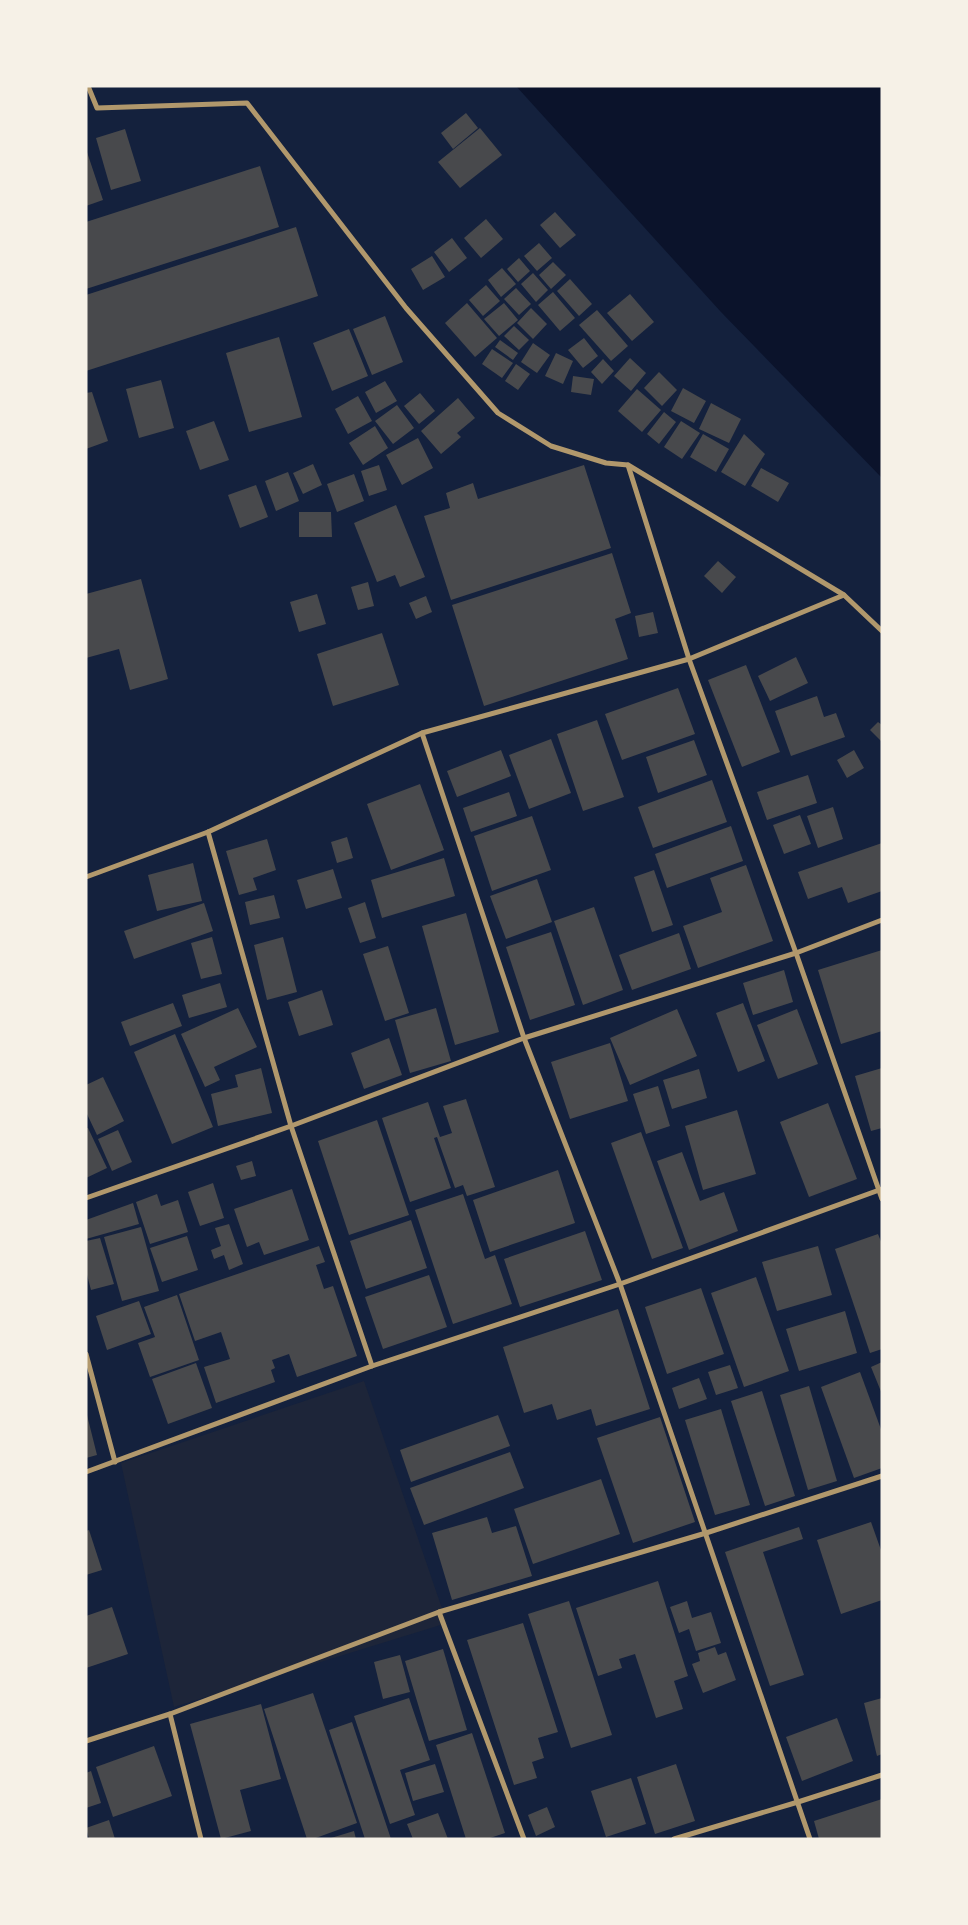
<svg xmlns="http://www.w3.org/2000/svg" width="968" height="1925" viewBox="0 0 968 1925" font-family="'Sofia Sans Condensed',sans-serif">
	<style>
		.green { fill: #1d2539 }
		.water { fill: #0b132b }
		.building { fill: #48494c }
		.lines { fill: none; stroke-linecap: round; stroke-linejoin: round }
		.minor { stroke: #b1986c; stroke-width: 5 }
	</style>
	<rect width="100%" height="100%" fill="#14213d"/>
	<polygon class="green" points="364,1381 447,1623 174,1707 121,1463"/>
	<polygon class="water" points="516,86 882,86 882,478 721,312"/>
	<g class="building">
		<polygon points="466,113 478,128 453,149 441,133"/>
		<polygon points="480,128 502,155 460,188 438,162"/>
		<polygon points="125,129 141,181 111,190 96,138"/>
		<polygon points="86,149 103,200 86,206"/>
		<polygon points="260,166 279,227 86,289 86,222"/>
		<polygon points="555,212 576,235 560,248 540,225"/>
		<polygon points="486,219 503,239 481,258 464,238"/>
		<polygon points="296,227 318,296 86,371 86,295"/>
		<polygon points="452,238 467,258 449,272 434,252"/>
		<polygon points="539,243 552,258 537,271 524,256"/>
		<polygon points="432,256 445,277 423,290 411,269"/>
		<polygon points="519,258 530,271 518,282 507,269"/>
		<polygon points="553,262 566,275 551,289 539,275"/>
		<polygon points="502,268 516,284 501,297 488,280"/>
		<polygon points="533,273 548,290 536,302 521,284"/>
		<polygon points="570,279 592,304 579,316 557,291"/>
		<polygon points="486,285 500,301 483,316 469,300"/>
		<polygon points="516,288 531,304 519,315 504,299"/>
		<polygon points="553,292 575,318 560,331 538,305"/>
		<polygon points="630,294 654,322 632,341 607,313"/>
		<polygon points="467,303 497,338 475,357 445,323"/>
		<polygon points="504,303 518,320 499,336 484,319"/>
		<polygon points="531,308 547,324 533,339 517,323"/>
		<polygon points="597,310 628,346 611,361 579,325"/>
		<polygon points="385,316 403,362 372,375 353,329"/>
		<polygon points="514,326 529,340 519,350 504,336"/>
		<polygon points="349,329 368,376 332,391 313,343"/>
		<polygon points="279,337 302,417 249,432 226,353"/>
		<polygon points="584,338 598,356 583,368 568,350"/>
		<polygon points="500,340 518,353 513,360 495,347"/>
		<polygon points="533,343 550,355 537,373 521,362"/>
		<polygon points="492,349 513,363 502,378 482,364"/>
		<polygon points="556,353 573,361 563,384 545,376"/>
		<polygon points="630,358 646,373 631,391 614,376"/>
		<polygon points="603,359 614,371 602,384 591,372"/>
		<polygon points="516,364 530,374 518,390 505,381"/>
		<polygon points="659,372 677,390 662,406 644,388"/>
		<polygon points="573,376 594,379 591,395 571,392"/>
		<polygon points="161,380 174,428 139,438 126,389"/>
		<polygon points="385,381 397,401 376,413 365,392"/>
		<polygon points="683,388 706,401 694,423 671,411"/>
		<polygon points="637,389 661,410 642,432 618,411"/>
		<polygon points="92,392 108,441 86,449 86,393"/>
		<polygon points="420,393 435,411 419,424 404,406"/>
		<polygon points="358,396 372,421 348,434 335,409"/>
		<polygon points="458,398 475,418 457,433 461,437 441,454 421,431"/>
		<polygon points="711,403 741,419 729,443 699,429"/>
		<polygon points="397,405 414,428 393,444 375,421"/>
		<polygon points="664,412 676,422 659,444 647,434"/>
		<polygon points="214,421 229,460 200,470 186,431"/>
		<polygon points="681,421 700,433 682,459 664,447"/>
		<polygon points="375,426 388,448 363,465 349,443"/>
		<polygon points="703,434 729,449 716,472 690,457"/>
		<polygon points="744,434 765,454 745,486 721,472"/>
		<polygon points="418,438 433,468 402,485 386,455"/>
		<polygon points="313,464 322,485 303,494 293,473"/>
		<polygon points="379,465 387,490 369,496 361,471"/>
		<polygon points="584,465 611,548 451,600 424,516 450,508 446,493 473,483 478,499"/>
		<polygon points="761,468 789,483 778,502 751,486"/>
		<polygon points="288,472 299,501 276,511 265,481"/>
		<polygon points="354,474 364,501 337,512 327,484"/>
		<polygon points="256,485 268,517 240,528 228,495"/>
		<polygon points="396,505 425,577 400,587 395,575 377,582 354,523"/>
		<polygon points="299,512 331,512 332,537 299,537"/>
		<polygon points="612,553 631,613 615,619 628,659 484,706 452,605"/>
		<polygon points="718,561 736,577 722,593 704,576"/>
		<polygon points="141,579 168,679 130,690 119,649 86,658 86,594"/>
		<polygon points="368,582 374,606 358,610 351,587"/>
		<polygon points="317,594 326,624 299,632 290,602"/>
		<polygon points="426,596 432,612 416,619 409,603"/>
		<polygon points="653,612 658,633 639,637 635,616"/>
		<polygon points="382,633 399,685 333,706 317,654"/>
		<polygon points="796,657 808,683 770,701 758,676"/>
		<polygon points="746,665 780,752 742,767 708,680"/>
		<polygon points="678,688 695,734 622,760 605,714"/>
		<polygon points="817,696 824,717 836,713 845,737 791,756 775,711"/>
		<polygon points="597,720 624,797 583,811 557,734"/>
		<polygon points="878,722 882,725 882,742 870,730"/>
		<polygon points="551,739 571,793 529,809 509,755"/>
		<polygon points="694,740 707,775 658,793 646,757"/>
		<polygon points="501,750 511,776 457,797 447,771"/>
		<polygon points="854,750 864,768 847,778 837,760"/>
		<polygon points="808,775 817,803 767,820 757,792"/>
		<polygon points="712,780 727,822 653,848 638,807"/>
		<polygon points="420,784 444,850 391,870 367,804"/>
		<polygon points="509,792 517,816 471,832 463,808"/>
		<polygon points="833,807 843,839 818,848 807,816"/>
		<polygon points="800,815 811,844 784,854 773,825"/>
		<polygon points="532,816 551,870 492,891 474,836"/>
		<polygon points="731,826 743,861 667,888 655,854"/>
		<polygon points="347,837 353,858 337,863 331,842"/>
		<polygon points="267,839 276,870 253,878 257,890 239,895 226,851"/>
		<polygon points="882,843 882,891 848,903 842,887 808,899 798,872"/>
		<polygon points="444,858 455,896 382,918 371,880"/>
		<polygon points="193,863 202,901 157,911 148,875"/>
		<polygon points="746,865 773,941 698,968 683,926 722,912 710,878"/>
		<polygon points="333,869 342,898 306,909 297,880"/>
		<polygon points="654,870 673,925 652,932 634,877"/>
		<polygon points="537,879 552,922 506,939 490,896"/>
		<polygon points="274,895 280,918 250,925 245,902"/>
		<polygon points="365,902 376,938 360,943 348,908"/>
		<polygon points="204,903 213,931 134,959 124,931"/>
		<polygon points="594,907 623,990 583,1005 554,921"/>
		<polygon points="466,913 499,1032 455,1045 422,926"/>
		<polygon points="551,932 575,1005 530,1020 506,947"/>
		<polygon points="679,933 691,969 632,990 619,955"/>
		<polygon points="212,937 222,974 201,979 191,943"/>
		<polygon points="283,937 297,992 267,1000 254,945"/>
		<polygon points="388,946 409,1013 385,1021 363,954"/>
		<polygon points="882,950 882,1031 841,1044 818,970"/>
		<polygon points="784,970 793,1002 753,1015 743,983"/>
		<polygon points="220,983 227,1007 189,1018 182,995"/>
		<polygon points="322,990 333,1025 299,1036 288,1002"/>
		<polygon points="173,1003 182,1026 130,1046 121,1022"/>
		<polygon points="743,1003 765,1061 738,1072 716,1013"/>
		<polygon points="238,1008 257,1047 214,1067 220,1080 205,1087 181,1034"/>
		<polygon points="436,1008 451,1061 410,1073 395,1020"/>
		<polygon points="677,1009 697,1056 630,1085 610,1038"/>
		<polygon points="797,1009 818,1064 778,1079 757,1025"/>
		<polygon points="175,1034 213,1127 172,1144 134,1052"/>
		<polygon points="389,1038 402,1075 364,1089 351,1053"/>
		<polygon points="610,1043 628,1101 570,1119 551,1062"/>
		<polygon points="261,1068 272,1113 218,1126 211,1094 238,1087 235,1075"/>
		<polygon points="882,1068 882,1128 871,1131 855,1076"/>
		<polygon points="699,1069 707,1098 672,1109 663,1080"/>
		<polygon points="103,1077 124,1121 97,1135 86,1112 86,1085"/>
		<polygon points="658,1086 670,1126 646,1134 633,1094"/>
		<polygon points="466,1099 495,1187 467,1196 463,1185 455,1188 437,1137 434,1138 451,1188 410,1202 382,1118 428,1102 440,1137 452,1133 443,1106"/>
		<polygon points="828,1103 857,1179 809,1197 780,1122"/>
		<polygon points="737,1110 756,1174 703,1190 685,1126"/>
		<polygon points="377,1120 409,1215 349,1235 318,1141"/>
		<polygon points="86,1128 88,1128 107,1168 86,1178"/>
		<polygon points="118,1130 132,1162 112,1171 98,1139"/>
		<polygon points="641,1132 683,1248 652,1259 611,1143"/>
		<polygon points="682,1152 700,1201 724,1192 738,1231 689,1250 657,1161"/>
		<polygon points="252,1161 256,1176 241,1180 236,1166"/>
		<polygon points="558,1170 575,1223 490,1252 473,1200"/>
		<polygon points="213,1183 224,1218 200,1226 188,1192"/>
		<polygon points="292,1189 309,1240 264,1255 259,1242 247,1247 234,1209"/>
		<polygon points="157,1194 161,1206 178,1200 188,1232 150,1244 136,1202"/>
		<polygon points="463,1194 485,1259 495,1255 512,1304 453,1324 415,1210"/>
		<polygon points="133,1203 139,1224 86,1239 86,1220"/>
		<polygon points="411,1220 427,1268 366,1289 350,1241"/>
		<polygon points="229,1224 243,1264 229,1270 224,1255 214,1259 211,1250 221,1246 215,1228"/>
		<polygon points="141,1227 159,1291 122,1301 104,1237"/>
		<polygon points="585,1231 602,1280 520,1307 504,1259"/>
		<polygon points="878,1234 882,1244 882,1349 870,1353 835,1249"/>
		<polygon points="187,1236 198,1270 162,1282 150,1248"/>
		<polygon points="100,1238 114,1284 91,1290 86,1271 86,1241"/>
		<polygon points="319,1246 325,1262 316,1265 324,1289 333,1286 357,1356 297,1377 289,1354 272,1360 275,1368 271,1370 275,1382 216,1403 204,1367 230,1359 221,1332 195,1341 179,1294"/>
		<polygon points="818,1246 832,1295 777,1311 762,1262"/>
		<polygon points="429,1275 447,1327 383,1349 365,1297"/>
		<polygon points="756,1277 789,1371 744,1387 711,1293"/>
		<polygon points="701,1288 724,1354 667,1374 645,1307"/>
		<polygon points="177,1295 199,1360 150,1377 138,1343 155,1337 144,1307"/>
		<polygon points="139,1301 151,1334 107,1350 96,1316"/>
		<polygon points="618,1309 650,1409 596,1426 591,1409 557,1420 552,1404 524,1413 503,1347"/>
		<polygon points="845,1311 857,1353 799,1371 786,1329"/>
		<polygon points="882,1362 882,1394 871,1367"/>
		<polygon points="196,1363 212,1408 168,1424 152,1379"/>
		<polygon points="730,1365 738,1388 716,1395 708,1372"/>
		<polygon points="860,1372 882,1432 882,1468 854,1478 821,1387"/>
		<polygon points="699,1378 707,1399 679,1409 672,1388"/>
		<polygon points="809,1386 837,1481 808,1490 780,1395"/>
		<polygon points="762,1391 795,1496 765,1506 731,1401"/>
		<polygon points="721,1409 750,1505 715,1515 685,1420"/>
		<polygon points="86,1411 97,1455 86,1458"/>
		<polygon points="498,1415 510,1446 411,1482 400,1450"/>
		<polygon points="660,1417 695,1522 633,1543 597,1438"/>
		<polygon points="510,1452 524,1488 424,1525 410,1488"/>
		<polygon points="601,1479 620,1534 533,1564 514,1509"/>
		<polygon points="487,1517 492,1533 516,1526 532,1576 452,1600 432,1533"/>
		<polygon points="871,1522 882,1553 882,1600 841,1614 817,1540"/>
		<polygon points="799,1527 803,1539 763,1552 804,1675 770,1686 725,1552"/>
		<polygon points="89,1530 102,1570 86,1575 86,1531"/>
		<polygon points="658,1581 688,1676 674,1681 683,1709 656,1718 635,1654 619,1659 622,1668 598,1676 576,1608"/>
		<polygon points="569,1601 612,1735 571,1748 528,1614"/>
		<polygon points="687,1601 692,1618 711,1612 721,1643 696,1651 689,1629 679,1633 670,1607"/>
		<polygon points="112,1607 128,1654 86,1668 86,1616"/>
		<polygon points="523,1623 558,1732 538,1738 544,1758 532,1762 537,1778 514,1785 467,1640"/>
		<polygon points="715,1647 718,1655 726,1652 736,1680 703,1693 692,1664 700,1661 698,1653"/>
		<polygon points="443,1649 467,1730 429,1741 405,1661"/>
		<polygon points="400,1655 410,1692 383,1699 374,1662"/>
		<polygon points="313,1693 357,1823 313,1839 307,1839 264,1709"/>
		<polygon points="409,1698 430,1760 400,1770 415,1815 390,1824 354,1716"/>
		<polygon points="882,1698 882,1754 877,1756 864,1703"/>
		<polygon points="261,1704 281,1779 240,1790 251,1831 221,1839 190,1724"/>
		<polygon points="837,1718 853,1761 802,1781 786,1737"/>
		<polygon points="352,1722 391,1839 365,1839 329,1730"/>
		<polygon points="472,1733 505,1833 487,1839 466,1839 436,1745"/>
		<polygon points="154,1746 172,1796 113,1817 96,1767"/>
		<polygon points="435,1764 444,1792 413,1801 405,1773"/>
		<polygon points="676,1764 695,1821 655,1834 637,1777"/>
		<polygon points="91,1771 101,1803 86,1808 86,1773"/>
		<polygon points="631,1778 646,1824 606,1837 591,1791"/>
		<polygon points="882,1799 882,1839 819,1839 814,1821"/>
		<polygon points="547,1807 555,1827 536,1836 528,1815"/>
		<polygon points="438,1813 448,1839 413,1839 407,1824"/>
		<polygon points="109,1820 115,1839 89,1839 86,1828"/>
		<polygon points="354,1831 356,1839 331,1839 331,1838"/>
	</g>
	<g class="lines">
		<g class="minor">
			<polyline points="88,86 97,108 247,103 406,308 498,413 551,446 606,463 628,465 844,595 882,631"/>
			<polyline points="628,465 689,659 796,953 882,1199"/>
			<polyline points="422,733 524,1038 620,1284 810,1839"/>
			<polyline points="208,832 291,1126 372,1366"/>
			<polyline points="86,877 208,832 422,733 689,659 844,595"/>
			<polyline points="86,1198 291,1126 524,1038 796,953 882,920"/>
			<polyline points="86,1354 115,1462"/>
			<polyline points="86,1472 372,1366 620,1284 882,1189"/>
			<polyline points="439,1612 524,1839"/>
			<polyline points="170,1714 201,1839"/>
			<polyline points="86,1741 170,1714 439,1612 706,1533 882,1476"/>
			<polyline points="674,1839 798,1802 882,1775"/>
		</g>
	</g>
	<rect width="968" height="1925" fill="none" stroke="#f6f1e7" stroke-width="175"/>
</svg>
